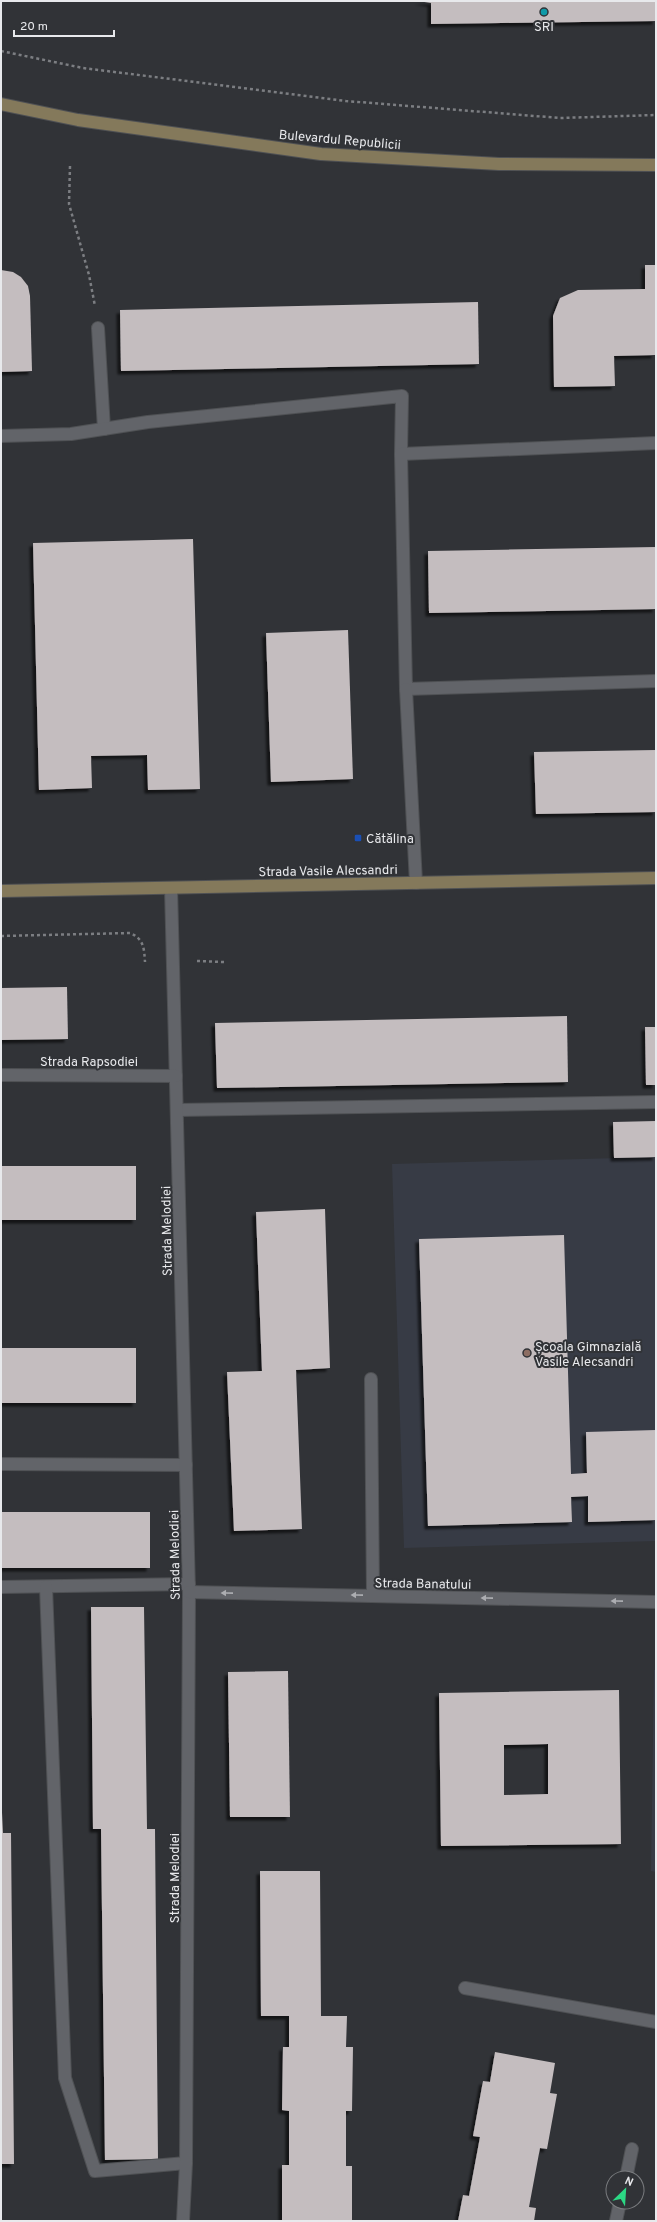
<svg xmlns="http://www.w3.org/2000/svg" width="657" height="2222" viewBox="0 0 657 2222" font-family="Overpass,sans-serif">
	<style>
		.built { fill: #373b45 }
		.building { fill: #c4bdbf; fill-rule: evenodd; filter: url(#shadow) }
		.lines { fill: none; stroke-linecap: round; stroke-linejoin: round }
		.lane-casing { stroke: #4f5154; stroke-width: 14 }
		.street-casing { stroke: #4f5154; stroke-width: 14 }
		.secondary-casing { stroke: #4f5154; stroke-width: 14 }
		.path { stroke: #7c7e82; stroke-width: 2.5; stroke-dasharray: 3 3; stroke-linecap: butt }
		.lane { stroke: #626469; stroke-width: 12 }
		.street { stroke: #626469; stroke-width: 12 }
		.secondary { stroke: #84795b; stroke-width: 12 }
		.oneway { fill: #acadb1 }
		.culture-dot { fill: #0f9aa8; stroke: #313337; stroke-width: 1.5 }
		.transit-dot { fill: #1a4fb4; stroke: #313337; stroke-width: 1.5 }
		.education-dot { fill: #8d6e63; stroke: #313337; stroke-width: 1.5 }
		.labels { text-anchor: middle; stroke-width: 4; stroke-linejoin: round; paint-order: stroke }
		.poi-label { font-size: 13px; fill: #e8e9ec; stroke: #313337; text-anchor: start }
		.street-label { font-size: 13px; fill: #e8e9ec; stroke: #313337 }
	</style>
	<defs>
		<filter id="shadow"><feDropShadow dx="-3.5" dy="3.5" stdDeviation="1" flood-color="#0009"/></filter>
	</defs>
	<rect width="100%" height="100%" fill="#313337"/>
	<g class="built">
		<polygon points="656,1157 656,1541 404,1548 392,1164"/>
		<polygon points="654,1670 656,1670 656,1872 651,1871"/>
	</g>
	<g class="building">
		<polygon points="418,1 656,1 656,21 431,24 431,3"/>
		<polygon points="645,265 656,265 655,355 614,356 615,386 554,387 553,316 560,298 578,290 645,289"/>
		<polygon points="1,270 13,272 21,277 28,286 30,296 32,371 1,372"/>
		<polygon points="478,302 479,364 121,371 120,310"/>
		<polygon points="193,539 200,789 148,790 147,755 91,756 92,788 39,790 33,543"/>
		<polygon points="656,547 656,609 429,613 428,551"/>
		<polygon points="348,630 353,779 271,782 266,633"/>
		<polygon points="656,750 656,812 536,814 534,752"/>
		<polygon points="67,987 68,1039 1,1040 1,988"/>
		<polygon points="567,1016 568,1082 217,1088 215,1023"/>
		<polygon points="645,1027 656,1027 656,1085 646,1085"/>
		<polygon points="656,1121 656,1157 614,1158 613,1122"/>
		<rect x="1" y="1166" width="135" height="54"/>
		<polygon points="325,1209 330,1368 296,1370 302,1529 234,1531 227,1372 262,1371 256,1212"/>
		<polygon points="564,1235 571,1474 587,1473 586,1432 656,1430 656,1520 588,1522 588,1496 571,1497 572,1522 428,1526 419,1239"/>
		<rect x="1" y="1348" width="135" height="55"/>
		<rect x="1" y="1512" width="149" height="56"/>
		<polygon points="91,1607 144,1607 147,1829 155,1829 158,2159 105,2160 101,1829 93,1829"/>
		<polygon points="288,1671 290,1817 230,1817 228,1672"/>
		<path d="M619,1690l2,154 -180,2 -2,-153zM548,1744v50l-44,1v-50z"/>
		<polygon points="1,1792 3,1833 11,1833 14,2164 1,2164"/>
		<polygon points="260,1871 320,1871 321,2016 347,2016 346,2047 353,2047 352,2111 346,2111 346,2166 352,2166 352,2221 282,2221 282,2165 289,2165 289,2111 282,2110 283,2047 289,2047 289,2016 261,2016"/>
		<polygon points="495,2052 555,2063 550,2093 557,2094 547,2149 540,2148 529,2207 536,2208 534,2221 458,2221 463,2195 469,2196 480,2137 473,2136 483,2081 490,2082"/>
	</g>
	<g class="lines">
		<g class="lane-casing">
			<g id="lane">
				<polyline points="98,328 104,429"/>
				<polyline points="1,436 71,434 148,422 402,396 401,454"/>
				<polyline points="656,443 401,454 406,689 656,681"/>
				<polyline points="406,689 416,883"/>
				<polyline points="177,1110 656,1102"/>
				<polyline points="371,1379 373,1596"/>
				<polyline points="1,1464 186,1465"/>
				<polyline points="1,1587 189,1584"/>
				<polyline points="46,1587 65,2078 95,2171 186,2163"/>
				<polyline points="465,1988 656,2022"/>
				<polyline points="626,2178 632,2149"/>
				<polyline points="616,2221 620,2202"/>
			</g>
		</g>
		<g class="street-casing">
			<g id="street">
				<polyline points="171,888 189,1592 186,2163 183,2221"/>
				<polyline points="1,1075 176,1076"/>
				<polyline points="189,1592 656,1602"/>
			</g>
		</g>
		<g class="secondary-casing">
			<g id="secondary">
				<polyline points="1,104 78,120 321,154 499,164 656,165"/>
				<polyline points="1,891 656,878"/>
			</g>
		</g>
		<g class="path">
			<polyline points="1,51 83,68 346,101 560,118 656,115"/>
			<polyline points="70,166 69,204 89,275 95,306"/>
			<path d="M1,936l129,-3c14,6 14,15 15,29"/>
			<polyline points="197,961 224,962"/>
		</g>
		<use href="#lane" class="lane"/>
		<use href="#street" class="street"/>
		<use href="#secondary" class="secondary"/>
	</g>
	<defs><path id="oneway-solid" d="M-6-.8H1V-3.2L6.5 0L1 3.2V.8H-6Z"/></defs>
	<g class="oneway">
		<use href="#oneway-solid" transform="translate(227 1593) rotate(-179)"/>
		<use href="#oneway-solid" transform="translate(357 1595) rotate(-179)"/>
		<use href="#oneway-solid" transform="translate(487 1598) rotate(-179)"/>
		<use href="#oneway-solid" transform="translate(617 1601) rotate(-179)"/>
	</g>
	<circle class="culture-dot" cx="544" cy="12" r="4"/>
	<rect class="transit-dot" x="354" y="834" width="8" height="8" rx="2"/>
	<circle class="education-dot" cx="527" cy="1353" r="4"/>
	<g class="labels">
		<g class="poi-label">
			<text x="544" y="31" text-anchor="middle">SRI</text>
			<text x="366" y="843">Cătălina</text>
			<text x="535" y="1351">Școala Gimnazială<tspan x="535" dy="15">Vasile Alecsandri</tspan></text>
		</g>
		<g class="street-label">
			<text transform="translate(340 139) rotate(5)" y="5">Bulevardul Republicii</text>
			<text transform="translate(328 870) rotate(-1)" y="5">Strada Vasile Alecsandri</text>
			<text x="89" y="1066">Strada Rapsodiei</text>
			<text transform="translate(166 1231) rotate(-91)" y="5">Strada Melodiei</text>
			<text transform="translate(174 1555) rotate(-91)" y="5">Strada Melodiei</text>
			<text transform="translate(423 1583) rotate(1)" y="5">Strada Banatului</text>
			<text transform="translate(174 1878) rotate(-90)" y="5">Strada Melodiei</text>
		</g>
	</g>
	<rect width="657" height="2222" fill="none" stroke="#e8e9ec" stroke-width="4"/>
	<g transform="translate(625 2190) rotate(25)"><circle r="19" fill="#313337" stroke="#7a7c7f"/>
	<path d="M0-3L7 15L0 10L-7 15Z" fill="#2cd884"/>
	<text y="-6" font-size="11" font-weight="bold" text-anchor="middle" fill="#e8e9ec">N</text>
	</g>
	<path d="M14 30v6h100v-6" fill="none" stroke="#e8e9ec" stroke-width="2"/>
	<text x="20" y="30" font-size="12" fill="#e8e9ec" stroke="#313337" stroke-width="3" paint-order="stroke">20 m</text>
</svg>
